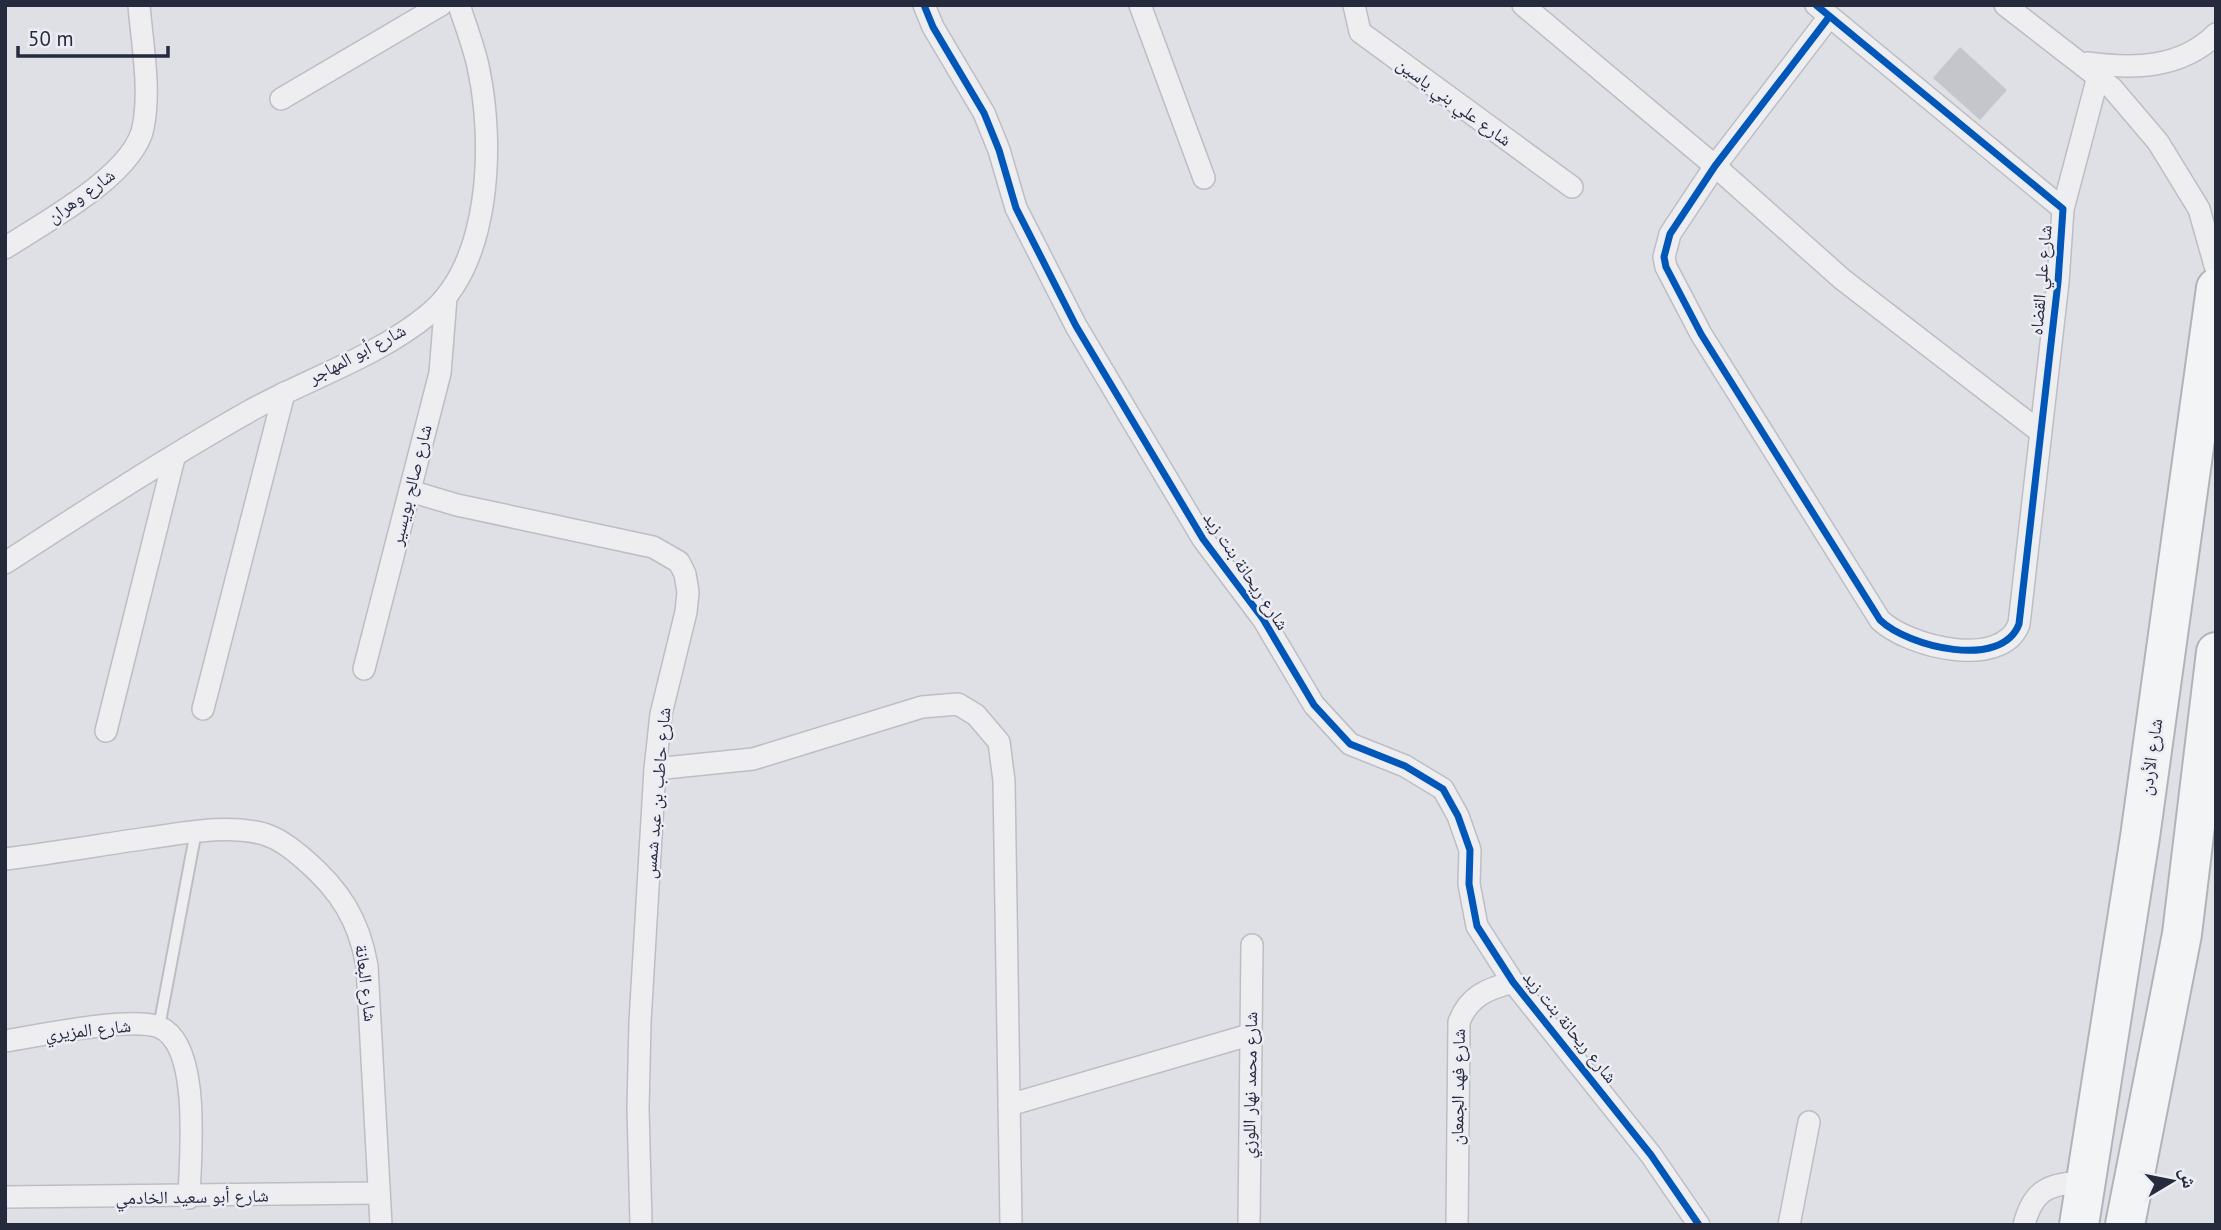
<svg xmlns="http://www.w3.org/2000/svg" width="2221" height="1230" viewBox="0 0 2221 1230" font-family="'PT Sans','Noto Naskh Arabic',sans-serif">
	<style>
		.building { fill: #c5c6cb }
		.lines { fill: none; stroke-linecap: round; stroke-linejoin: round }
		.lane-casing { stroke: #bdbec3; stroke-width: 14 }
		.street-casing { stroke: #bdbec3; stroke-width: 24 }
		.highway-casing { stroke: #b1b3b9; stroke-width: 42 }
		.lane { stroke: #eeeef1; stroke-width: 10 }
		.street { stroke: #eeeef1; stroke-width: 21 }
		.highway { stroke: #f3f4f5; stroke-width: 38 }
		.cycleway-casing { stroke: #ecedf4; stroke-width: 11 }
		.cycleway { stroke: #0057b8; stroke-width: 7 }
		.labels { text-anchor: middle; stroke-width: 5; stroke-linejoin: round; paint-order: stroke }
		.street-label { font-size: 18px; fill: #262a3d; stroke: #ecedf4 }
	</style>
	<rect width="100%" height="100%" fill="#dfe0e5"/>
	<polygon class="building" points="1960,47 2007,90 1980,120 1933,78"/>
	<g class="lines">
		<g class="lane-casing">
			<polyline id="lane" points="159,1027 196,831"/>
		</g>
		<g class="street-casing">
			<g id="street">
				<polyline points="924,5 933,27 984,113 999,150 1016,208 1076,326 1203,539 1263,619 1314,705 1350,744 1405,766 1443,789 1458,816 1470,850 1469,884 1477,926 1513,982 1651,1155 1699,1225"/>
				<polyline points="1140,5 1204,178"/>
				<polyline points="1354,5 1360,32 1572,187"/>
				<polyline points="1523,5 1715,166 1842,279 2039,431"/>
				<path d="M1816,5l247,204 -5,73 -39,342c-17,46 -111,23 -139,-4l-179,-286 -35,-67 -2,-10 6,-23 45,-68 114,-149"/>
				<polyline points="2005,5 2112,88 2158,142 2199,209 2216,269"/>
				<path d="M2087,63c46,6 94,6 129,-29"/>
				<polyline points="281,99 441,5"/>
				<polyline points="2063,209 2101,65"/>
				<path d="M5,248c40,-26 128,-73 138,-120 8,-39 -1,-84 -4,-123"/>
				<polyline points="410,491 457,505 653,547 679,562 685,574 688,592 686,612 661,714 655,769 640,1022 638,1108 641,1225"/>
				<path d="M5,563c80,-52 160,-104 243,-151 57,-32 131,-56 181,-98 62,-51 65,-170 50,-243 -4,-22 -13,-44 -20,-66"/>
				<polyline points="364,669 440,373 446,298"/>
				<polyline points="203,709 284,393"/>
				<polyline points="106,731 174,458"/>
				<polyline points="655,769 753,759 922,707 958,704 976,715 999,742 1004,781 1011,1225"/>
				<path d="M5,859c48,-6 95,-14 143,-21 37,-5 79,-14 116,-4 16,5 28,15 40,25 36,31 55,61 63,107l14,259"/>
				<path d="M5,1041c32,-5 126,-25 154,-14 43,17 31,132 30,171"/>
				<polyline points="1009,1105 1249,1035"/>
				<polyline points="5,1197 379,1193"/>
				<polyline points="1249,1225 1252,945"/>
				<path d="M1457,1225l2,-203c10,-26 28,-33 54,-40"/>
				<polyline points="1789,1225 1809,1122"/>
				<path d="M2024,1225c10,-39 27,-40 63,-44"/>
			</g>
		</g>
		<g class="highway-casing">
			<g id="highway">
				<polyline points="2079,1225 2140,837 2216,288"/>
				<polyline points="2125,1225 2182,934 2216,652"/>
			</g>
		</g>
		<use href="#lane" class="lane"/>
		<use href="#street" class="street"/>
		<use href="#highway" class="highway"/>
		<g class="cycleway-casing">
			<g id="cycleway">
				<polyline points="924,5 933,27 984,113 999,150 1016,208 1076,326 1203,539 1263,619 1314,705 1350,744 1405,766 1443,789 1458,816 1470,850 1469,884 1477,926 1513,982 1651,1155 1699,1225"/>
				<path d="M1816,5l247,204 -5,73 -39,342c-17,46 -111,23 -139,-4l-179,-286 -35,-67 -2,-10 6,-23 45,-68 114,-149"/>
			</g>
		</g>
		<use href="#cycleway" class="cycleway"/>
	</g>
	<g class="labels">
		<g class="street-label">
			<text transform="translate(1454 102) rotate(36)" y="6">شارع علي بني ياسين</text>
			<text transform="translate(81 196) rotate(-36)" y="6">شارع وهران</text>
			<text transform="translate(2041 280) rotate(-85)" y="6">شارع علي القضاه</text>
			<text transform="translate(357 354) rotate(-28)" y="6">شارع أبو المهاجر</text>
			<text transform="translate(411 485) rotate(-76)" y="6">شارع صالح بويسير</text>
			<text transform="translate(1246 571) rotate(56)" y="6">شارع ريحانة بنت زيد</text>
			<text transform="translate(2151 757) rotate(-82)" y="6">شارع الأردن</text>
			<text transform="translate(657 793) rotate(-85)" y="6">شارع حاطب بن عبد شمس</text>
			<text transform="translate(366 983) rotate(83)" y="6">شارع البعانة</text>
			<text transform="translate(1570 1027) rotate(51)" y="6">شارع ريحانة بنت زيد</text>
			<text transform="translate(88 1030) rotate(-6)" y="6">شارع المزيري</text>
			<text transform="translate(1250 1085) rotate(-89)" y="6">شارع محمد نهار اللوزي</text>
			<text transform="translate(1458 1087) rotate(-89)" y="6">شارع فهد الجمعان</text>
			<text transform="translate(192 1197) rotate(-1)" y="6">شارع أبو سعيد الخادمي</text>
		</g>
	</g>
	<rect width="2221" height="1230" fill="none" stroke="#262a3d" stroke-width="14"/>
	<g transform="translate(2172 1181) rotate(80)" stroke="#ecedf4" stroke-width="5" paint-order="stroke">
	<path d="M0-5L12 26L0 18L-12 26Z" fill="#262a3d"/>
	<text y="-10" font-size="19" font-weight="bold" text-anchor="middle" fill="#262a3d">ش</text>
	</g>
	<path d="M18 46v10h150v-10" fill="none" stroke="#262a3d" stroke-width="3.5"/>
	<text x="28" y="46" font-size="21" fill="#262a3d" stroke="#ecedf4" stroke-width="5" paint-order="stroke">50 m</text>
</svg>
